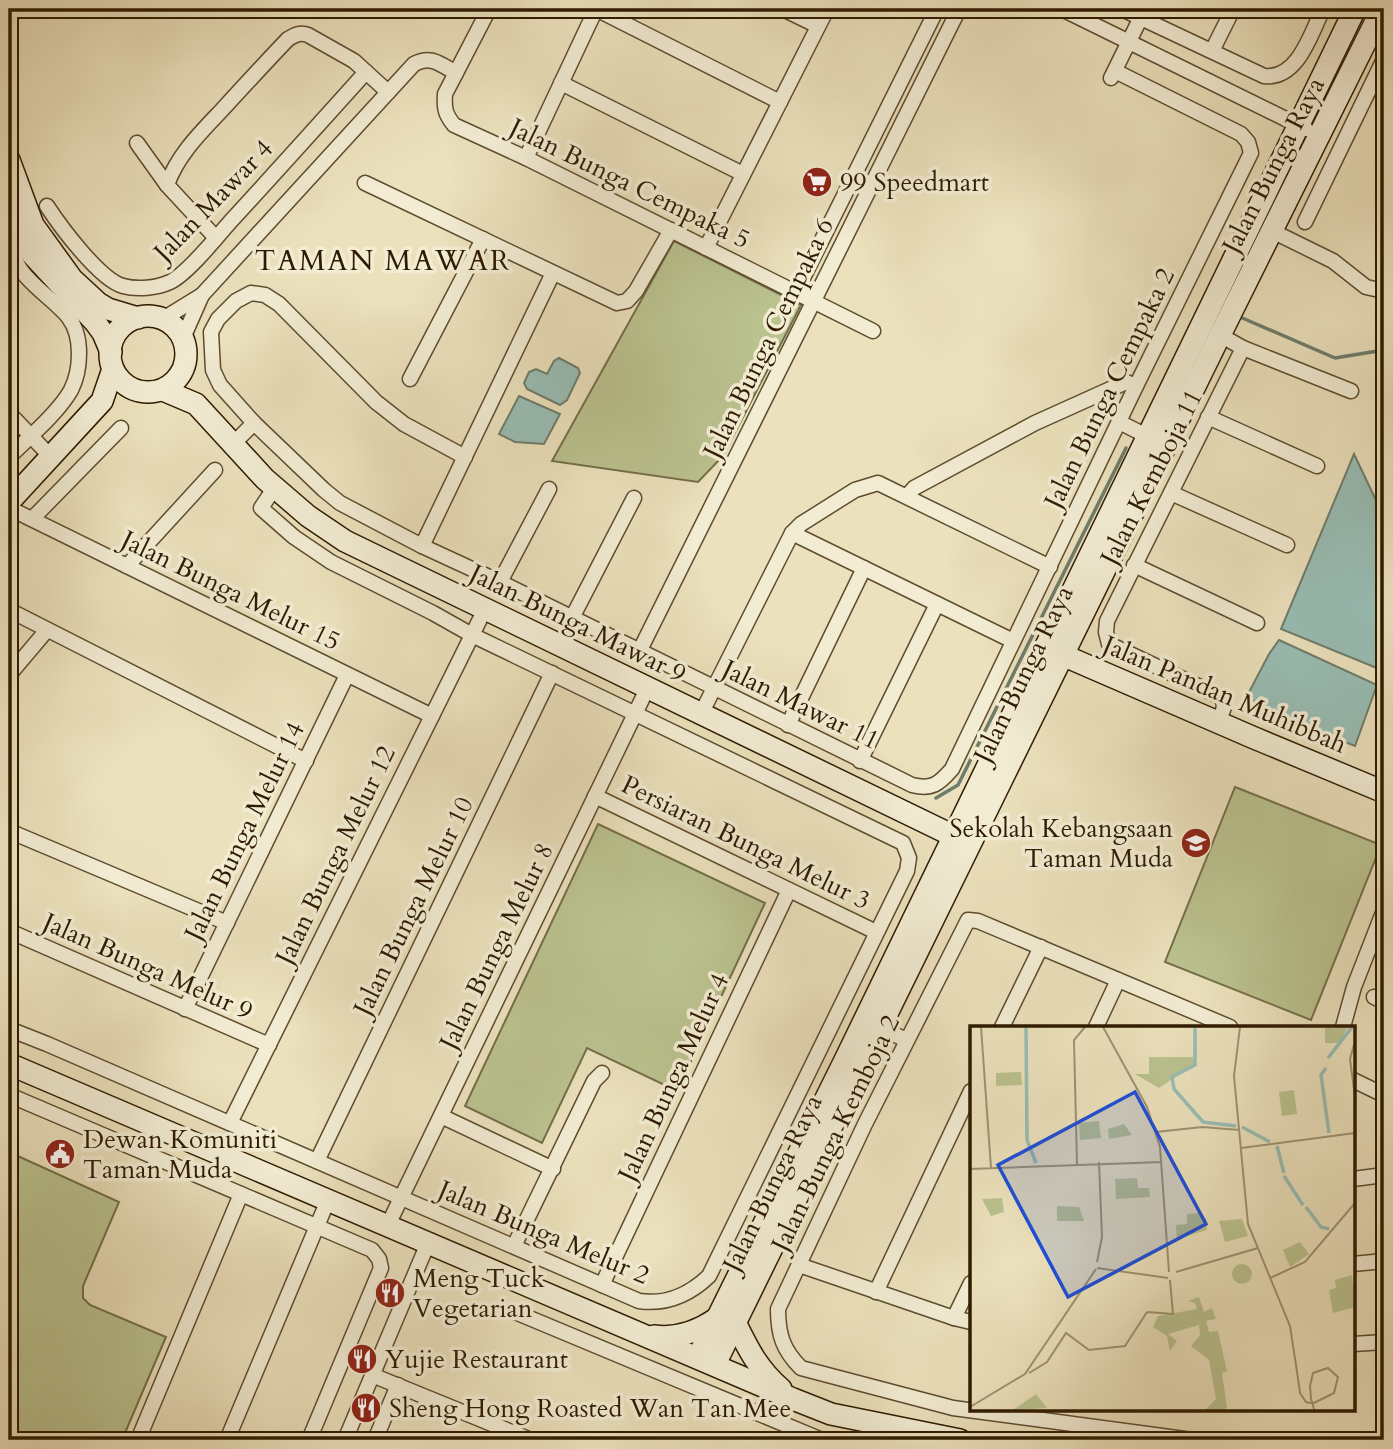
<svg xmlns="http://www.w3.org/2000/svg" width="1393" height="1449" viewBox="0 0 1393 1449" font-family="Cardo,serif">
	<style>
		.green { fill: #bac28f; stroke: #746e48; stroke-width: 2 }
		.water { fill: #98bdb4; stroke: #6e7c6c; stroke-width: 2 }
		.lines { fill: none; stroke-linecap: round; stroke-linejoin: round }
		.stream { stroke: #6e7c6c; stroke-width: 3.5 }
		.street-casing { stroke: #5e4c2f; stroke-width: 17 }
		.secondary-casing { stroke: #2f1b00; stroke-width: 24 }
		.street { stroke: #f2ecd3; stroke-width: 14 }
		.secondary { stroke: #f2ecd3; stroke-width: 21 }
		.labels { text-anchor: middle; stroke-width: 7; stroke-linejoin: round; paint-order: stroke }
		.street-label { font-size: 26px; fill: #2f1b00; stroke: #f2ecd3 }
		.poi-label { font-size: 26px; fill: #2f1b00; stroke: #f2ecd3; text-anchor: start }
		.neighbourhood-label { font-size: 28px; letter-spacing: 2px; fill: #2f1b00; stroke: #f2ecd3 }
		.inset-river { fill: none; stroke: #98bdb4; stroke-width: 3.5 }
		.inset-road { fill: none; stroke: #a09271; stroke-width: 2 }
		.view { fill: #1d4ed8; fill-opacity: 0.15; stroke: #1d4ed8; stroke-width: 3.5 }
		.inset-edge { fill: none; stroke: #2f1b00; stroke-width: 3.5 }
	</style>
	<rect width="100%" height="100%" fill="#ebe1bc"/>
	<filter id="stains"><feTurbulence type="fractalNoise" baseFrequency=".00286" numOctaves="4"/><feColorMatrix values="0 0 0 0 .2 0 0 0 0 .09 0 0 0 0 .02 0 0 0 .5 -.17"/></filter>
	<radialGradient id="worn" r=".72"><stop offset=".6" stop-color="#630" stop-opacity="0"/><stop offset="1" stop-color="#630" stop-opacity=".3"/></radialGradient>
	<g class="green">
		<polygon points="674,241 801,305 723,456 698,482 552,461"/>
		<polygon points="1235,787 1381,845 1311,1020 1165,962"/>
		<polygon points="598,824 765,903 677,1091 587,1048 542,1143 465,1106"/>
		<polygon points="9,1152 119,1202 83,1286 83,1298 90,1305 166,1337 122,1440 83,1440 72,1435 69,1440 9,1440"/>
	</g>
	<g class="water">
		<polygon points="559,358 578,368 580,373 567,400 560,405 527,389 524,383 529,372 536,369 547,374 554,361"/>
		<polygon points="519,396 560,414 544,444 515,442 499,434"/>
		<polygon points="1354,454 1384,517 1384,671 1281,629"/>
		<polygon points="1279,640 1377,685 1355,746 1269,713 1247,696 1269,654"/>
	</g>
	<g class="lines">
		<g class="stream">
			<polyline points="1240,317 1335,358 1384,350"/>
			<polyline points="936,798 958,785 1126,448"/>
		</g>
		<g class="street-casing">
			<g id="street">
				<path d="M489,9l-44,85c-1,14 0,20 9,31l72,33 347,173"/>
				<polyline points="596,9 780,102"/>
				<polyline points="783,9 818,26"/>
				<polyline points="1062,9 1306,129"/>
				<path d="M1122,9l142,67c34,4 47,-43 59,-67"/>
				<polyline points="1212,51 1233,9"/>
				<polyline points="1111,78 1145,9"/>
				<polyline points="561,83 743,174"/>
				<polyline points="137,143 167,185 216,238"/>
				<polyline points="526,158 596,9"/>
				<polyline points="365,183 617,303 627,301 636,291 671,230"/>
				<path d="M167,185c10,-29 33,-52 54,-74 22,-24 44,-48 67,-72 7,-4 12,-7 20,-4l46,26 34,31"/>
				<path d="M47,206c13,20 53,74 76,80 14,4 34,2 47,-4 17,-8 47,-45 60,-60 46,-50 91,-100 136,-150"/>
				<polyline points="1305,222 1384,59"/>
				<polyline points="1272,231 1333,261 1366,287 1384,291"/>
				<polyline points="706,248 827,9"/>
				<polyline points="796,292 937,9"/>
				<path d="M163,319l39,-24 212,-231c17,-9 26,0 42,9"/>
				<polyline points="1220,335 1243,348 1351,391"/>
				<polyline points="183,338 202,295"/>
				<polyline points="410,379 483,239"/>
				<polyline points="9,413 51,457"/>
				<polyline points="1208,417 1317,466"/>
				<polyline points="1119,422 1147,436"/>
				<polyline points="233,444 254,423"/>
				<path d="M9,457c18,-18 50,-45 62,-67 10,-20 12,-53 -2,-72 -11,-16 -55,-43 -54,-64 0,-6 5,-9 8,-13"/>
				<path d="M465,457l-61,-33 -28,-22 -97,-98 -14,-9 -14,-2 -15,8 -18,18 -7,13 2,38 7,15 34,38 70,67 16,13 82,43 78,36 412,203c20,5 27,-1 40,-16l184,-383 115,-233 -3,-11 -7,-8 -126,-63"/>
				<polyline points="1171,493 1287,545"/>
				<polyline points="907,496 914,488 1035,423 1126,382 1136,386"/>
				<polyline points="9,508 432,716"/>
				<polyline points="32,519 121,428"/>
				<polyline points="792,533 1013,641"/>
				<polyline points="422,546 553,273"/>
				<polyline points="1134,565 1257,623"/>
				<polyline points="127,566 215,470"/>
				<polyline points="500,582 549,489"/>
				<polyline points="9,610 306,761"/>
				<polyline points="572,618 634,498"/>
				<polyline points="639,652 959,9"/>
				<polyline points="9,675 47,630"/>
				<polyline points="701,714 792,533 801,524 855,490 878,483 1050,567"/>
				<path d="M1217,722c5,-9 10,-15 4,-25l-112,-53 -3,-12 1,-11 136,-273"/>
				<polyline points="788,725 864,568"/>
				<polyline points="860,761 937,604"/>
				<polyline points="595,796 876,932"/>
				<polyline points="9,831 227,923"/>
				<polyline points="9,931 269,1045"/>
				<polyline points="1374,997 1384,1002"/>
				<polyline points="185,1009 347,675"/>
				<polyline points="1002,1027 1041,947"/>
				<polyline points="1096,1027 1118,980"/>
				<polyline points="1343,1027 1354,987 1384,910"/>
				<polyline points="879,1028 907,1040"/>
				<path d="M9,1029l38,15 592,257c28,4 50,-6 70,-25l198,-405 2,-13 -6,-15 -431,-208 -39,-22 -102,-51 -37,-25 -33,-29 14,-21"/>
				<polyline points="1353,1080 1384,1095"/>
				<polyline points="9,1095 372,1250 379,1259 381,1268 309,1440"/>
				<polyline points="441,1116 553,1169"/>
				<polyline points="230,1123 485,609"/>
				<polyline points="317,1161 552,673"/>
				<polyline points="1353,1179 1384,1175"/>
				<polyline points="388,1225 647,689"/>
				<polyline points="514,1246 594,1081 602,1073"/>
				<polyline points="1353,1264 1384,1261"/>
				<polyline points="799,1265 954,1318 971,1322"/>
				<polyline points="602,1285 789,890"/>
				<polyline points="876,1292 971,1091"/>
				<polyline points="515,1312 822,1440"/>
				<polyline points="954,1318 971,1283"/>
				<polyline points="1353,1344 1384,1342"/>
				<polyline points="372,1375 531,1440"/>
				<polyline points="138,1440 241,1194"/>
				<polyline points="227,1440 328,1200"/>
				<polyline points="345,1440 428,1243"/>
				<polyline points="375,1440 398,1385"/>
				<path d="M1192,1440l-239,-32 -152,-40c-18,-18 -23,-33 -23,-59l87,-185 103,-204 10,1 252,106"/>
				<polyline points="1380,1440 1384,1440"/>
			</g>
		</g>
		<g class="secondary-casing">
			<g id="secondary">
				<polyline points="9,160 33,225 72,279 98,303 108,309 138,318"/>
				<polyline points="9,205 23,241 32,254 95,322 103,333 111,352"/>
				<circle cx="148" cy="354" r="38"/>
				<polyline points="163,390 196,404 265,479 308,516 345,541 966,842"/>
				<polyline points="9,502 102,401 113,369"/>
				<polyline points="1051,650 1252,737 1384,792"/>
				<polyline points="9,1064 793,1399 831,1414 960,1440"/>
				<path d="M735,1322c13,27 23,47 46,67"/>
				<path d="M654,1336c23,3 43,-4 62,-17"/>
				<polyline points="698,1357 846,1058 1355,9"/>
				<polyline points="715,1364 1220,335 1382,9"/>
			</g>
		</g>
		<use href="#street" class="street"/>
		<use href="#secondary" class="secondary"/>
	</g>
	<defs>
		<g id="supermarket-disc" transform="scale(1.575)"><circle r="9.5" fill="#8f2418" stroke="#f2ecd3"/><path d="M-6-5.5h2.5l.6 2H6L4.5 2H-2.5L-4.4-4H-6ZM-1.5 3.2a1.3 1.3 0 1 0 .1 0ZM3 3.2a1.3 1.3 0 1 0 .1 0Z" fill="#fff"/></g>
		<g id="school-disc" transform="scale(1.575)"><circle r="9.5" fill="#8f2418" stroke="#f2ecd3"/><path d="M0-5L7-2L0 1L-7-2ZM-4 1L0 2.5L4 1V4Q0 6-4 4Z" fill="#fff"/></g>
		<g id="civic-disc" transform="scale(1.575)"><circle r="9.5" fill="#8f2418" stroke="#f2ecd3"/><path d="M-.6-6.5H3V-4.5H.6V-3L4-1V1h2V6H-6V1h2V-1L-.6-3ZM-1.2 2.5V6h2.4V2.5Z" fill="#fff"/></g>
		<g id="restaurant-disc" transform="scale(1.575)"><circle r="9.5" fill="#8f2418" stroke="#f2ecd3"/><path d="M-5-6h1v4h1v-4h1v4h1v-4h1v5L-1.5 .5V6h-2V.5L-5-1ZM5-6V6H3V1.5H1.5Q1.5-4 5-6Z" fill="#fff"/></g>
	</defs>
	<g fill-rule="evenodd">
		<use href="#supermarket-disc" x="817" y="182"/>
		<use href="#school-disc" x="1196" y="843"/>
		<use href="#civic-disc" x="60" y="1154"/>
		<use href="#restaurant-disc" x="390" y="1293"/>
		<use href="#restaurant-disc" x="362" y="1359"/>
		<use href="#restaurant-disc" x="366" y="1408"/>
	</g>
	<g class="labels">
		<g class="street-label">
			<text transform="translate(1273 165) rotate(-63)" y="9">Jalan Bunga Raya</text>
			<text transform="translate(630 183) rotate(26)" y="9">Jalan Bunga Cempaka 5</text>
			<text transform="translate(213 200) rotate(-46)" y="9">Jalan Mawar 4</text>
			<text transform="translate(768 338) rotate(-64)" y="9">Jalan Bunga Cempaka 6</text>
			<text transform="translate(1109 388) rotate(-64)" y="9">Jalan Bunga Cempaka 2</text>
			<text transform="translate(1151 477) rotate(-63)" y="9">Jalan Kemboja 11</text>
			<text transform="translate(231 590) rotate(26)" y="9">Jalan Bunga Melur 15</text>
			<text transform="translate(578 623) rotate(26)" y="9">Jalan Bunga Mawar 9</text>
			<text transform="translate(1023 674) rotate(-64)" y="9">Jalan Bunga Raya</text>
			<text transform="translate(1225 694) rotate(23)" y="9">Jalan Pandan Muhibbah</text>
			<text transform="translate(801 704) rotate(26)" y="9">Jalan Mawar 11</text>
			<text transform="translate(244 831) rotate(-64)" y="9">Jalan Bunga Melur 14</text>
			<text transform="translate(746 842) rotate(26)" y="9">Persiaran Bunga Melur 3</text>
			<text transform="translate(335 855) rotate(-64)" y="9">Jalan Bunga Melur 12</text>
			<text transform="translate(413 906) rotate(-64)" y="9">Jalan Bunga Melur 10</text>
			<text transform="translate(496 946) rotate(-64)" y="9">Jalan Bunga Melur 8</text>
			<text transform="translate(148 966) rotate(24)" y="9">Jalan Bunga Melur 9</text>
			<text transform="translate(673 1077) rotate(-65)" y="9">Jalan Bunga Melur 4</text>
			<text transform="translate(835 1133) rotate(-64)" y="9">Jalan Bunga Kemboja 2</text>
			<text transform="translate(772 1183) rotate(-64)" y="9">Jalan Bunga Raya</text>
			<text transform="translate(544 1232) rotate(23)" y="9">Jalan Bunga Melur 2</text>
		</g>
		<g class="poi-label">
			<text x="840" y="191">99 Speedmart</text>
			<text x="1173" y="837" text-anchor="end">Sekolah Kebangsaan<tspan x="1173" dy="30">Taman Muda</tspan></text>
			<text x="83" y="1148">Dewan Komuniti<tspan x="83" dy="30">Taman Muda</tspan></text>
			<text x="413" y="1287">Meng Tuck<tspan x="413" dy="30">Vegetarian</tspan></text>
			<text x="385" y="1368">Yujie Restaurant</text>
			<text x="389" y="1417">Sheng Hong Roasted Wan Tan Mee</text>
		</g>
		<g class="neighbourhood-label">
			<text x="383" y="270">TAMAN MAWAR</text>
		</g>
	</g>
	<g transform="translate(970 1026)">
		<rect width="385" height="385" fill="#ebe1bc"/>
		<path d="M355,1h23l-9,16h-14zM179,31h44v8l-34,23 -24,-14h14zM51,46l1,13 -26,1v-13zM324,64l3,24 -15,2 -3,-24zM129,95l2,17 -21,2 -1,-17zM154,98l8,11 -23,4 -1,-10zM167,152l1,10h11l1,9 -34,2 -1,-20zM32,172l2,14 -13,4 -9,-17zM87,180l22,1 5,14h-27zM230,187l1,5h5l1,12 -30,9 -1,-14 11,-1v-10zM272,193l6,17 -23,6 -6,-21zM330,216l9,12 -19,13 -7,-17zM262 248a10 10 0 1 1 20 0a10 10 0 1 1-20 0ZM382,249l3,32 -22,6 -4,-23 7,-2 -1,-8zM229,271l5,15 8,-4 4,11 -10,2 3,11 9,-1 9,40 -5,2 5,35 -4,2h-18l11,-11 -7,-39 -18,-14 9,-11 -1,-10 -31,9 9,7 -7,10 -3,-15 -14,-9 5,-11 39,-7 -2,-6 -7,-2zM66,368l11,14 -34,2z" fill="#bac28f"/>
		<path class="inset-river" d="M56,1l1,113 9,23M225,1v38l-23,12 2,12 29,33 33,4M358,32l24,-31M356,42l-5,7 8,58M272,101l28,15M307,120l7,27M314,150l19,29M336,181l15,20 8,2"/>
		<path class="inset-road" d="M11,1l10,141M133,1l44,80 13,40 9,125M270,1l-6,49 14,148 42,102 6,39M385,15l-5,18 5,38M186,106l46,-5 38,3M271,122l114,-15M107,139l-3,-125 11,-13M0,143l192,-7M127,236l5,-25 -3,-75M127,242l71,10M206,246l82,-24M300,252l35,-16 50,-59M177,286l26,2 -3,-34M326,339l4,28 6,9 4,1h4l20,-10 4,-16 -10,-9 -15,5 -3,13 1,13 2,6 1,5M59,347l18,-11 19,-29 23,17 36,-4 22,-34M0,381l55,-33 71,-105"/>
		<path class="view" d="M165,66l71,132 -138,73 -70,-132z"/>
		<rect width="385" height="385" class="inset-edge"/>
	</g>
	<rect width="1393" height="1449" fill="none" stroke="#ebe1bc" stroke-width="35"/>
	<rect x="10" y="10" width="1372" height="1428" fill="none" stroke="#2f1b00" stroke-width="3.5"/>
	<rect x="18" y="18" width="1358" height="1414" fill="none" stroke="#2f1b00" stroke-width="2"/>
	<rect width="100%" height="100%" filter="url(#stains)"/>
	<rect width="100%" height="100%" fill="url(#worn)"/>
</svg>
